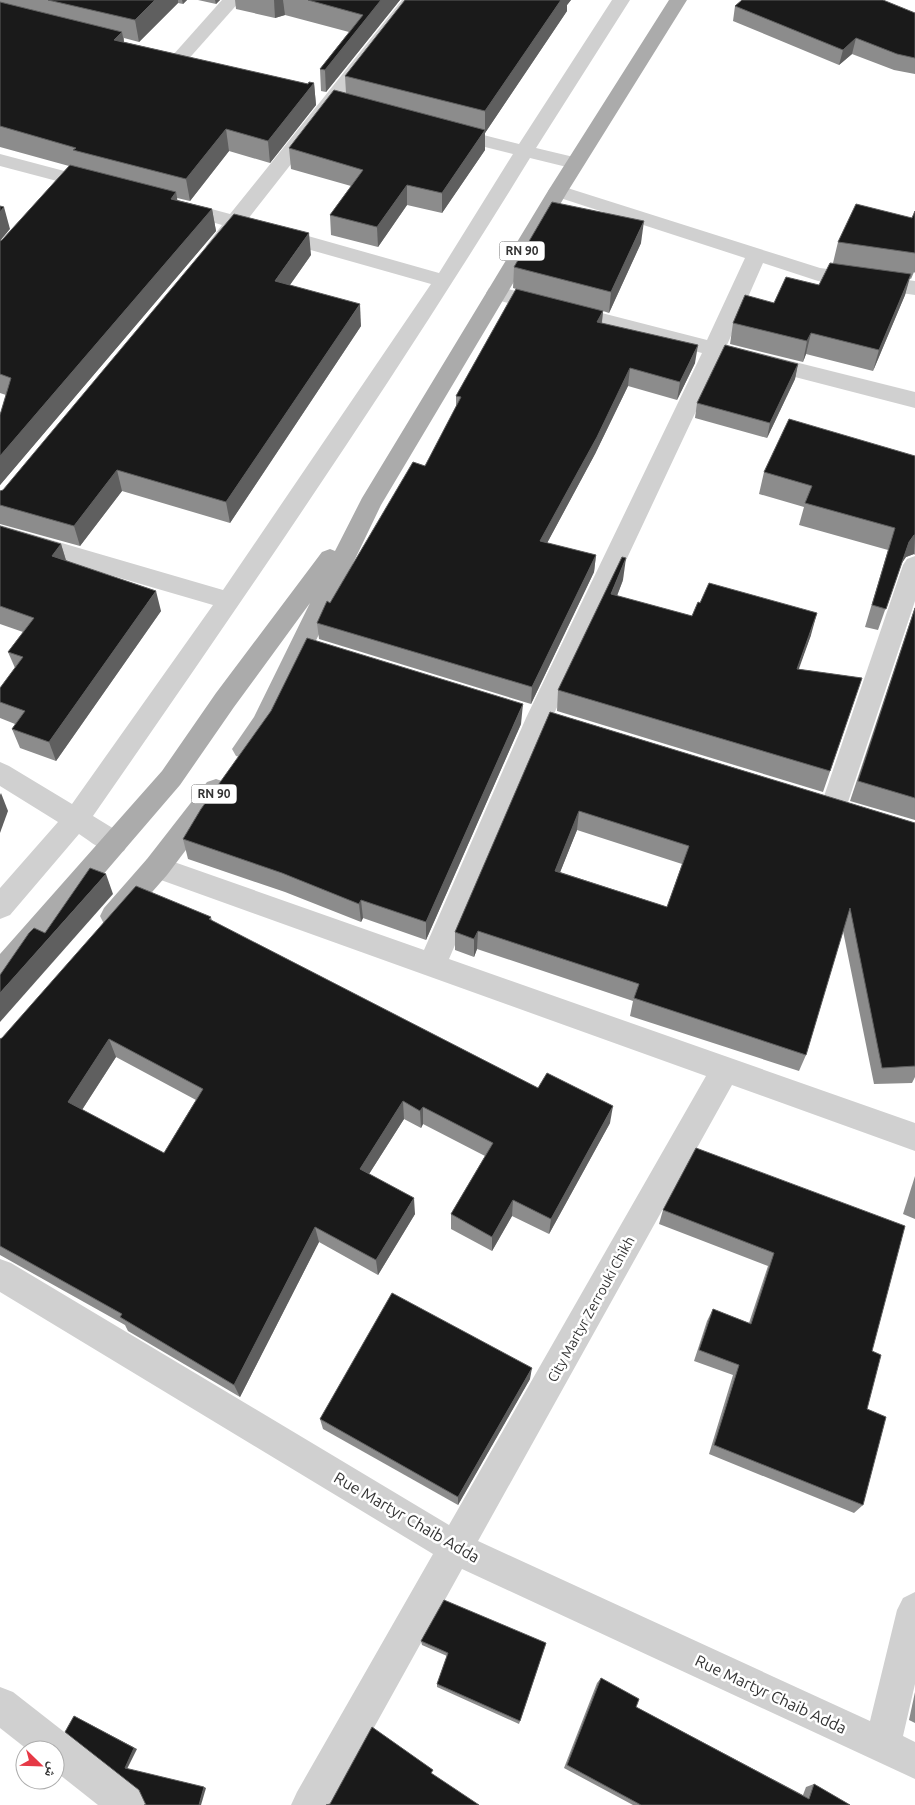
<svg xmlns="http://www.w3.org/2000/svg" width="915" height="1805" viewBox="0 0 915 1805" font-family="Ubuntu,'Noto Naskh Arabic',sans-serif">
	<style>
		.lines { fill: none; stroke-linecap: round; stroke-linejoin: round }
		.minor { fill: #d0d0d0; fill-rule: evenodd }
		.primary { fill: #ababab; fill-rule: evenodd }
		.wall { fill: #8c8c8c; fill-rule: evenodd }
		.shaded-wall { fill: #5f5f5f }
		.building { fill: #1a1a1a; stroke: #5f5f5f; fill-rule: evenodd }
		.labels { text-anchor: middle; stroke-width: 5; stroke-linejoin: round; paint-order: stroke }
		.shield { fill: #fff; stroke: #707070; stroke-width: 1 }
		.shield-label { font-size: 12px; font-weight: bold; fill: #333 }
		.street-label { font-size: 14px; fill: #333; stroke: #fff }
		.near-street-label { font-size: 16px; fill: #333; stroke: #fff }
	</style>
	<rect width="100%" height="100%" fill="#fff"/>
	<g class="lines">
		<g class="minor">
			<polygon points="222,0 241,0 185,63 179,65 173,63 170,59 173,55"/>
			<path d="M402,0h18l-172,219 191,54 74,-119 -72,-18 -3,-4 3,-4 7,-2 71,18 93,-144h18l-94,148 46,11 3,4 -3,4 -7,2 -45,-11c-138,225 -287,442 -437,658l31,19 4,8 -4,8c-17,6 -31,-8 -45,-17l-69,81 -10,4v-31l58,-66 -58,-36v-24l9,4 63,38 141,-199 -213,-62v-18l223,65 208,-306 -191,-54c-9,11 -15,25 -31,21l-3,-5 16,-21 -51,-15 -3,-4 3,-4 7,-2 52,14z"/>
			<polygon points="0,154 102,181 105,185 102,189 95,191 0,166"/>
			<polygon points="558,185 820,268 915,281 915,295 818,281 763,263 727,345 915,392 915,408 721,358 552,718 449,959 915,1123 915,1151 732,1085 478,1541 870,1721 897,1610 903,1598 915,1592 915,1684 903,1736 915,1742 915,1779 462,1569 331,1805 291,1805 297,1792 433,1554 0,1292 0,1259 11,1263 449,1525 706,1076 147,875 143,867 147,859 157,856 424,950 526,718 702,353 489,298 486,293 489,288 496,286 707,340 745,258 551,195 548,191 551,187"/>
			<polygon points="915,556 915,601 846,808 842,816 833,819 824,816 820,808 903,565 907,559"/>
			<polygon points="0,1687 13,1692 141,1792 147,1805 98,1805 55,1771 55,1750 28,1750 0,1728"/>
		</g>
		<g class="primary">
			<path d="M669,0h18l-119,191 -187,314 -108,225c-11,15 -16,33 -37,26l-4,-7 22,-32 56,-114 -76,104 -54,78 -170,198 -10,3v-32l162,-183 54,-78 106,-141 8,-3 5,2 27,-53 186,-307z"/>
			<polygon points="216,779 225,782 229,790 225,798 167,875 124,924 114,928 104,924 100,916 104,908 147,859 207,782"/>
		</g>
	</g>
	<g class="wall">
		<polygon points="0,0 187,0 183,4 178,3 139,42 124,38 124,42 308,84 314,83 316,105 270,163 229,151 190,201 177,198 177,200 212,209 216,231 0,485 0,415 6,395 0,393 0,241 2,240 69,166 0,147"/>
		<polygon points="198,0 220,0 216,4"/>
		<polygon points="235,0 400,0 326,92 321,91 320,69 349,32 285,15 275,18 236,9"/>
		<polygon points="405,0 571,0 567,5 567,11 485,133 485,150 442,213 407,205 378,247 331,235 330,215 351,186 291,169 289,148 346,93 345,76"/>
		<polygon points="735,6 915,13 915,74 894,70 852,54 839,65 733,21"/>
		<polygon points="915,211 915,273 914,272 911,279 909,278 905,295 873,371 806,354 803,362 730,344 733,323 774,303 819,285 833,263 838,242 912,218"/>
		<polygon points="641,243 609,313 603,311 602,323 695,363 677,400 628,386 595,454 547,543 596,555 594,572 531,704 319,639 317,623 425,466 456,407 456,396 516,289 513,288 514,267"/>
		<polygon points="311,255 290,285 361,326 230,523 122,491 80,546 0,524 0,491 3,490"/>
		<polygon points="798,364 795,379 767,438 695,418 697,403"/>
		<polygon points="915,456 915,555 914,554 906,557 901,564 878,630 865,627 888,550 799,525 804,507 759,494 764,472"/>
		<polygon points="0,526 61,544 66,560 161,611 56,761 20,748 12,729 15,724 0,718 0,688 15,668 8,652 23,632 0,624"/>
		<polygon points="623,580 617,596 692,616 811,635 798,669 862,678 823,792 557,711 558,690"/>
		<polygon points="915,607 915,820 850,801"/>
		<path d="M550,712l365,111v254l-3,6 -38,1 -31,-153 -37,124 -7,16 -169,-55 3,-15 -156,-52 -3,8 -19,-7v-18zM577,830l105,34 -15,43 -107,-35z"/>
		<polygon points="521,724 426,940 363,918 361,922 285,892 188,859 183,839"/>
		<path d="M211,917l1,4 326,167 72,35 -61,111 -37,-18 -20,35 -41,-22v-15l34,-58 -62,-32 -2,4 -17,-9 -35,55 46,40 -37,61 -59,-33 -79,155 -112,-66 -3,-6 -125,-70v-216zM116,1057l80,43 -32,53 -82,-43z"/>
		<polygon points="696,1148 872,1351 867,1409 863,1505 854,1513 709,1454 733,1375 694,1361 707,1321 713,1309 749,1323 768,1266 659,1224 663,1210"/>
		<polygon points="915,1176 915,1219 903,1214"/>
		<polygon points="530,1379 458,1505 323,1429 320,1419"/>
		<polygon points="421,1641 546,1643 519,1724 437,1687 437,1684 447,1656 422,1645"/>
		<polygon points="601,1678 636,1707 803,1795 806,1787 814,1784 850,1805 633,1805 564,1768 597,1683"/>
		<polygon points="915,1692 915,1723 909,1720"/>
	</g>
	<g class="shaded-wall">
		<polygon points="155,0 178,0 178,3 139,42 135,20"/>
		<polygon points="182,0 187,0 183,4"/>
		<polygon points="215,0 220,0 216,4"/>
		<polygon points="274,0 283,0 285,15 275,18"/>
		<polygon points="381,0 400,0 326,92 325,70"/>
		<polygon points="561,0 571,0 567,5 567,11 485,133 485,150 442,213 442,193 485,130 485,111"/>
		<polygon points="122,32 126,53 114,40"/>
		<polygon points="856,38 852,54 839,65 843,50"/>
		<polygon points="314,83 316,105 270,163 268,141"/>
		<polygon points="226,129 229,151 190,201 186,179"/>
		<polygon points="407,185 407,205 378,247 377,227"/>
		<polygon points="176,192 180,214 171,199"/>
		<polygon points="4,207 10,229 0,241 0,212"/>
		<polygon points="212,209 216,231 0,485 0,456"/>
		<polygon points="644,221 641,243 609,313 611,292"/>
		<polygon points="309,233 311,255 277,303 275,281"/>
		<polygon points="911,274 905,295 873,371 879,350"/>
		<polygon points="360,304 361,326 230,523 226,502"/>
		<polygon points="603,311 601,329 597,322"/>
		<polygon points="811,333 806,354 803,362 807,341"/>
		<polygon points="698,345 695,363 677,400 680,382"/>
		<polygon points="798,364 795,379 767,438 770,423"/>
		<polygon points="630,368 628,386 595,454 539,558 540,541"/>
		<polygon points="117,470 122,491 80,546 74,526"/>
		<polygon points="914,535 915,535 914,554 906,557 901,564 878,630 909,542"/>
		<polygon points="61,544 67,564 52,556"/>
		<polygon points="596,555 594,572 531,704 532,687"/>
		<polygon points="626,558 623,580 609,616 611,594"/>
		<polygon points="156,591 161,611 56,761 49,742"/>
		<polygon points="817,613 811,635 791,691 797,669"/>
		<polygon points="523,704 521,724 426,940 426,922"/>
		<polygon points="1,793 8,811 0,833 0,795"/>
		<polygon points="579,811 577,830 553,890 555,871"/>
		<polygon points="106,874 113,894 0,1022 0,993"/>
		<polygon points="361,900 363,918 361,922 359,904"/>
		<polygon points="478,931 477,949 474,957 474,939"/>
		<polygon points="109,1039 116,1057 76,1119 68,1102"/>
		<polygon points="403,1101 404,1119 362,1185 360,1169"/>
		<polygon points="613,1106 610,1123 549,1234 551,1219"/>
		<polygon points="423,1107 423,1124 421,1128 420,1111"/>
		<polygon points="414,1198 415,1214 378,1275 376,1260"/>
		<polygon points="513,1200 512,1216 492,1251 492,1237"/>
		<polygon points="315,1227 319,1242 240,1397 234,1385"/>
		<polygon points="532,1368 530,1379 458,1505 458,1497"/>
		<polygon points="74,1716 137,1749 127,1769 125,1768"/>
		<polygon points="204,1787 206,1788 201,1805 199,1805"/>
	</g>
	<g class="building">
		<polygon points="48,0 155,0 135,20"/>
		<polygon points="308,0 381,0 325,70 320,69 363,15"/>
		<polygon points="405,0 561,0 485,111 345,76"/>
		<polygon points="742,0 883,0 915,13 915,58 897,54 856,38 843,50 735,6"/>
		<polygon points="0,2 122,32 114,40 308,84 309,82 314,83 268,141 226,129 186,179 73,150 76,148 0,126"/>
		<polygon points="334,90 485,130 442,193 407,185 377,227 330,215 363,170 289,148"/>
		<polygon points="70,165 176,192 171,199 212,209 0,456 0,415 11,378 0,374 0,241 2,240"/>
		<polygon points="552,202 644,221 611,292 514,267"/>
		<polygon points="856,204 912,218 915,211 915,253 838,242"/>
		<polygon points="0,206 4,207 0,212"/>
		<polygon points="234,214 309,233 275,281 360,304 226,502 117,470 74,526 0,505 0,491 3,490"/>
		<polygon points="830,263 911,274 879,350 811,333 807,341 733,323 745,295 774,303 786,277 819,285"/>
		<polygon points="516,289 603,311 597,322 698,345 680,382 630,368 597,437 540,541 596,555 532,687 317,623 327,601 330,603 413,462 425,466 461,397 456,396"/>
		<polygon points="725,345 798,364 770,423 697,403"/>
		<polygon points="789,419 915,456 915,535 914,535 909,542 886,609 872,605 895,528 805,503 812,486 764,472"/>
		<polygon points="0,526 61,544 52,556 156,591 49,742 12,729 25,711 0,702 0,688 23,657 8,652 34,618 0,606"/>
		<polygon points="622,557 626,558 611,594 692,616 698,602 700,603 709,583 817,613 797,669 862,678 830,771 558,690"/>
		<polygon points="915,608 915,798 858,781"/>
		<polygon points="307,638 523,704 426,922 361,900 359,904 282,873 183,839 201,809 271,711"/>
		<path d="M550,712l365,111v243l-33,2 -32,-160 -44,147 -172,-57 5,-14 -161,-53 -4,8 -19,-7zM579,811l110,35 -22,61 -112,-36z"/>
		<polygon points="90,868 106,874 0,993 0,975 29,933 34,928 45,933"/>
		<path d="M136,886l75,31 -2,2 329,169 9,-15 66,33 -62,113 -38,-19 -21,37 -41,-23 42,-71 -70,-36 -3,4 -17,-10 -43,68 54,29 -38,62 -61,-33 -81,158 -114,-68 2,-3 -122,-68v-207l2,-1zM109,1039l94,50 -39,64 -96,-51z"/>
		<polygon points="696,1148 905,1226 872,1351 881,1355 867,1409 886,1417 863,1505 714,1445 739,1365 699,1350 713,1309 751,1324 774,1253 663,1210"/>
		<polygon points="392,1293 532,1368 458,1497 320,1419"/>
		<polygon points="444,1600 546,1643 520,1721 437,1684 448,1653 421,1641"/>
		<polygon points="601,1678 639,1699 636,1707 809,1799 814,1784 850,1805 641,1805 567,1765"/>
		<polygon points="74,1716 134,1748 125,1768 204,1787 199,1805 144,1805 146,1805 139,1790 65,1732"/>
		<polygon points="372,1727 433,1770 431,1773 479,1805 326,1805 330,1804"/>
	</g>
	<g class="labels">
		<g class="shield">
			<rect x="499.5" y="241.5" width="45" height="19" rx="4"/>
			<rect x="191.5" y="784.5" width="45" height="19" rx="4"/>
		</g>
		<g class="shield-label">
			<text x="522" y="255">RN 90</text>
			<text x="214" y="798">RN 90</text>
		</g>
		<g class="street-label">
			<text transform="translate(591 1309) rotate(-61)" y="5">City Martyr Zerrouki Chikh</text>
		</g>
		<g class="near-street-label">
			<text transform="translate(407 1517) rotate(30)" y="6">Rue Martyr Chaib Adda</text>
			<text transform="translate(771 1694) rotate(25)" y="6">Rue Martyr Chaib Adda</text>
		</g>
	</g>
	<g transform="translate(40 1765) rotate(113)"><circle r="24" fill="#ffffff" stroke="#adadad"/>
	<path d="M0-4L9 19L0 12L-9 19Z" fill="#e63946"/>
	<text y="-8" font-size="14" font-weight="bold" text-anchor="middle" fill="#333333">ش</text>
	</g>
</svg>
